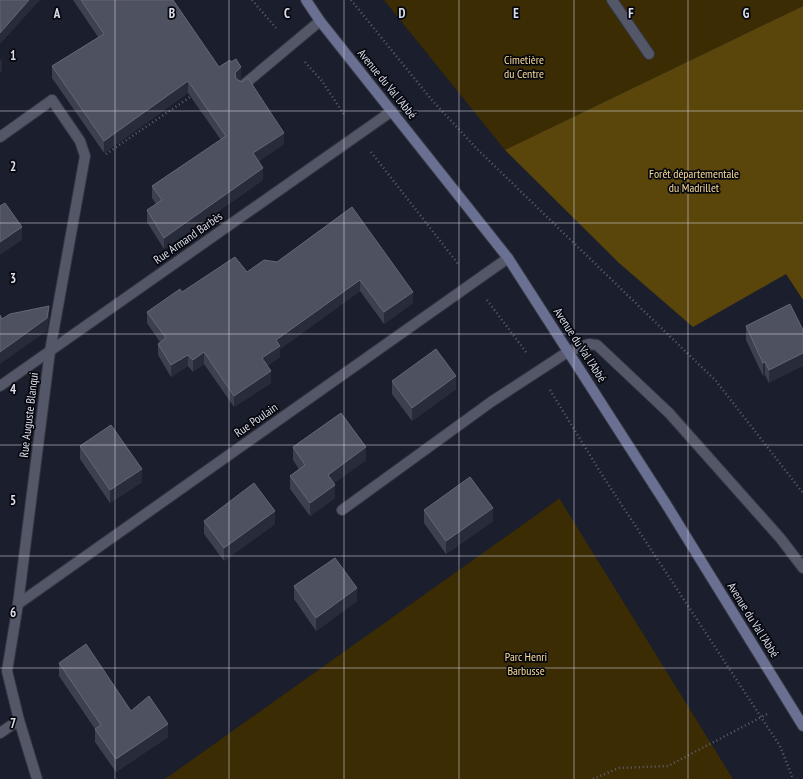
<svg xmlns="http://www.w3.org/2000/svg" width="803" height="779" viewBox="0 0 803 779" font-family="'PT Sans Narrow',sans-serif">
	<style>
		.green { fill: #3b2c04 }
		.forest { fill: #5a450a }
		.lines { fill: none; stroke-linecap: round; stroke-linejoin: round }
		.lane-casing { stroke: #353742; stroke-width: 12 }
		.street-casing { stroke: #353742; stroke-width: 12 }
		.secondary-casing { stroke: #353742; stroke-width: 12 }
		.path { stroke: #5d606c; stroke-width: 2.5; stroke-dasharray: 1 3; stroke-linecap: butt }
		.lane { stroke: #545768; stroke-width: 10 }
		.street { stroke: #545768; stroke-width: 10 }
		.secondary { stroke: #6a7092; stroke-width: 10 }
		.wall { fill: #3d404e }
		.shaded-wall { fill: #282b3a }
		.building { fill: #4e515f; stroke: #646774 }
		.grid { fill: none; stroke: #dadde7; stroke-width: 1; stroke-opacity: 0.55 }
		.labels { text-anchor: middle; stroke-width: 3.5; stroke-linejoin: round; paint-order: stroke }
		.park-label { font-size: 12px; fill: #f8da93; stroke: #07080f }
		.street-label { font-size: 12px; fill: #dadde7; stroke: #07080f }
		.grid-label { font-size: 13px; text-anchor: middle; font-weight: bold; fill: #dadde7; stroke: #07080f; stroke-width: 3.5; stroke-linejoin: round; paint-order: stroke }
	</style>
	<rect width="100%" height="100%" fill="#1b1e2c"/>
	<g class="green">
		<polygon points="384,0 803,0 803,6 505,150"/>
		<polygon points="559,498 733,779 165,779 556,501"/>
	</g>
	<polygon class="forest" points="803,6 803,300 786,274 693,327 619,263 505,150"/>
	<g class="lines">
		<g class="lane-casing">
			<g id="lane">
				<polyline points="612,0 649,54"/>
				<polyline points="241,87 320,21"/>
				<polyline points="0,137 52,100"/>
				<polyline points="342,510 491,402 569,351 589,344 597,345 669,413 781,539 803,568"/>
			</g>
		</g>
		<g class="street-casing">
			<g id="street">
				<polyline points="0,386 392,111"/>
				<polyline points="18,604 508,258"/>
				<polyline points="19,720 37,779"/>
				<polyline points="0,733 19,720 7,671 18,604 50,351 85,156 80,141 52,100"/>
			</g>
		</g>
		<g class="secondary-casing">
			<polyline id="secondary" points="306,0 320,21 508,258 666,504 803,726"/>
		</g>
		<g class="path">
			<polyline points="252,0 276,28"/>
			<polyline points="351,0 431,99 476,148 716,381 803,493"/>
			<polyline points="305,62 322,81 345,116"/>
			<polyline points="371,152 459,265"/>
			<polyline points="106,154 193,95"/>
			<polyline points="487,300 526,352"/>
			<polyline points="550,390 604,478 780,746 793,779"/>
			<polyline points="593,779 619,768 668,766 769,713"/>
		</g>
		<use href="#lane" class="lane"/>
		<use href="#street" class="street"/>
		<use href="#secondary" class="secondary"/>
	</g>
	<g class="wall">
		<polygon points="73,0 173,0 219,67 241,79 239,80 284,144 259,161 263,180 164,249 147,222 147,210 156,204 152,198 152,186 221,140 188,93 104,153 52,78 52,66 98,37"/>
		<polygon points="352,207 413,303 384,324 360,291 280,349 280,357 267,366 271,383 234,407 204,364 193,372 188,366 171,377 158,355 158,344 160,342 147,323 147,312 182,292 247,272 277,262"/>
		<polygon points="790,304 769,383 765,375 763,376 746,340 746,326"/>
		<polygon points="392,381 456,389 412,421 392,394"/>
		<polygon points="80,446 142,482 110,503 80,459"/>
		<polygon points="293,447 366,460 334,483 335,498 310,516 290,489 290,476 299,469 293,460"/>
		<polygon points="424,510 493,521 446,554 424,523"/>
		<polygon points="204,521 275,524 224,561 204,534"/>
		<polygon points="294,586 357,601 316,631 294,599"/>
		<polygon points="59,663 131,711 168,737 116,772 95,742 95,729 59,676"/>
	</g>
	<g class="shaded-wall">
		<polygon points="29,0 40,0 0,44 0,33"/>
		<polygon points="2,59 2,71 0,73 0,61"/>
		<polygon points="241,67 241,79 235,84 235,73"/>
		<polygon points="188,81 188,93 104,153 104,141"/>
		<polygon points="284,133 284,144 253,165 253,153"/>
		<polygon points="263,168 263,180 164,249 164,238"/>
		<polygon points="22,227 22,240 0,255 0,242"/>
		<polygon points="360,280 360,291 280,349 280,357 262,369 262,358 276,340"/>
		<polygon points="413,292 413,303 384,324 384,312"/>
		<polygon points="49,306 49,319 47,331 0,364 0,352"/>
		<polygon points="204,352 204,364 193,372 193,360"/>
		<polygon points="803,353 803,366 769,383 769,370"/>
		<polygon points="188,355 188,366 171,377 171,365"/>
		<polygon points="765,362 765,375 763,376 763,363"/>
		<polygon points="271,371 271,383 234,407 234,396"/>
		<polygon points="456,376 456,389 412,421 412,408"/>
		<polygon points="366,447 366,460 328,488 328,475"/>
		<polygon points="142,469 142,482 110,503 110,490"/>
		<polygon points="335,485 335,498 310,516 310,503"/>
		<polygon points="493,508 493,521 446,554 446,541"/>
		<polygon points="275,511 275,524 224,561 224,548"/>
		<polygon points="357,588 357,601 316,631 316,618"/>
		<polygon points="168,724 168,737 116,772 116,759"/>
	</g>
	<g class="building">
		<polygon points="0,0 29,0 0,33"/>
		<polygon points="81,0 173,0 219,67 230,60 231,62 236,59 241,67 235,73 236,79 242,82 248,78 284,133 253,153 263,168 164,238 147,210 162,200 152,186 226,136 188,81 104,141 52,66 104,34"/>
		<polygon points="5,203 22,227 0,242 0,206"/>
		<polygon points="352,207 413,292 384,312 360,280 276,340 280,346 262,358 271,371 234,396 204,352 193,360 188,355 171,365 158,344 166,338 147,312 180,289 182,292 235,257 247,272 264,260 277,262"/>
		<polygon points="790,304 803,330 803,353 769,370 765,362 763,363 746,326"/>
		<polygon points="49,306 47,318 0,352 0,315 2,319 10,314"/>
		<polygon points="436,349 456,376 412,408 392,381"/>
		<polygon points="341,413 366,447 328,475 335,485 310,503 290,476 305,465 293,447"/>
		<polygon points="111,425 142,469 110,490 80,446"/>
		<polygon points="470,477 493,508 446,541 424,510"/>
		<polygon points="254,483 275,511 224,548 204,521"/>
		<polygon points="335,558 357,588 316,618 294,586"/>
		<polygon points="86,644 131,711 149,696 168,724 116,759 95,729 101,725 59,663"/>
	</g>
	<path class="grid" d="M115,0v779M229,0v779M344,0v779M459,0v779M574,0v779M688,0v779M0,111h803M0,223h803M0,334h803M0,445h803M0,556h803M0,668h803"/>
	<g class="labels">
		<g class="park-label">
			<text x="524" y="64">Cimetière<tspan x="524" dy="14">du Centre</tspan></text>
			<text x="694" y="178">Forêt départementale<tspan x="694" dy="14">du Madrillet</tspan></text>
			<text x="526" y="661">Parc Henri<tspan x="526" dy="14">Barbusse</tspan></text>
		</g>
		<g class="street-label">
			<text transform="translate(387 84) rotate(51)" y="4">Avenue du Val l'Abbé</text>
			<text transform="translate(188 238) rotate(-35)" y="4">Rue Armand Barbès</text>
			<text transform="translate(580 345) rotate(57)" y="4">Avenue du Val l'Abbé</text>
			<text transform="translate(29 415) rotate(-83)" y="4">Rue Auguste Blanqui</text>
			<text transform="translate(256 420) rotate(-35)" y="4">Rue Poulain</text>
			<text transform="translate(753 620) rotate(58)" y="4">Avenue du Val l'Abbé</text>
		</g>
	</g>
	<g class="grid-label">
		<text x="57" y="18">A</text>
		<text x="172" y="18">B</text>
		<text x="287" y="18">C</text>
		<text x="402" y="18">D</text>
		<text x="516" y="18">E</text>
		<text x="631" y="18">F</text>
		<text x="746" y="18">G</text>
		<text x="13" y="60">1</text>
		<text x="13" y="171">2</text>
		<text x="13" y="283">3</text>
		<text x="13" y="394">4</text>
		<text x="13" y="505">5</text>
		<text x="13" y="617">6</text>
		<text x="13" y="728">7</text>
	</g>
</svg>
